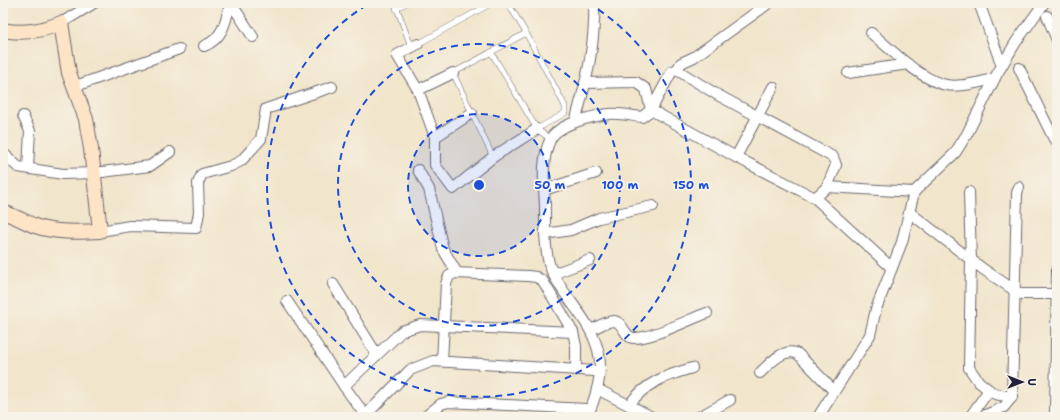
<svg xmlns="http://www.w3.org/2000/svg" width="1060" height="420" viewBox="0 0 1060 420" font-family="'Shantell Sans',sans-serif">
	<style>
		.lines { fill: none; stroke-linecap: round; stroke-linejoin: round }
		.lane-casing { stroke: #6a666d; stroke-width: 6 }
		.street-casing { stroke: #6a666d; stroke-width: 12 }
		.secondary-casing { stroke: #6a666d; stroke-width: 16 }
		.lane { stroke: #fff; stroke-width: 5 }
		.street { stroke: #fff; stroke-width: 10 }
		.secondary { stroke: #fee4c6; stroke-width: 14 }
		.ring { fill: none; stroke: #1d4ed8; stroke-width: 2; stroke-dasharray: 7 5 }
		.centre { fill: #1d4ed8; stroke: #f7f3e8; stroke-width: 2 }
		.ring-label { font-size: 12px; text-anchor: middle; font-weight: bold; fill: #1d4ed8; stroke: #f7f3e8; stroke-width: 3.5; stroke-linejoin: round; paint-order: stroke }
	</style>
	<rect width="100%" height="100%" fill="#f7f3e8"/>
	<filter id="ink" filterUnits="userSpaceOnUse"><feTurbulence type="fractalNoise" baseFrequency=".025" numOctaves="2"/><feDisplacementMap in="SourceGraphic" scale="8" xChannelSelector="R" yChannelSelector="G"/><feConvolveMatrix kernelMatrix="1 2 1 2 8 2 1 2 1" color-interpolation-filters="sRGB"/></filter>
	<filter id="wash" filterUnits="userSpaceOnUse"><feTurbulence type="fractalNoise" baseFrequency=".012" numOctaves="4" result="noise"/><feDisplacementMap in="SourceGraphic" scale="16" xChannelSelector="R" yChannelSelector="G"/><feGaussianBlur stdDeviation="0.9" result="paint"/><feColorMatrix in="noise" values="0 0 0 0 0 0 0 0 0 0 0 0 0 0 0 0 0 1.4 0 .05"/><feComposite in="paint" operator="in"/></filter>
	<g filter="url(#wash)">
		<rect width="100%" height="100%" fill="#f1e5cb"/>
	</g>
	<g filter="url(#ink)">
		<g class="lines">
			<g class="lane-casing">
				<g id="lane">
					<polyline points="395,3 409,41 413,44 418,44 492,3"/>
					<polyline points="396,9 406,3"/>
					<polyline points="491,52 537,129 565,113 565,106 526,33 508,3"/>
					<polyline points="537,129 550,139"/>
					<polyline points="493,157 453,73 526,33"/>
				</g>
			</g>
			<g class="street-casing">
				<g id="street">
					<polyline points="231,3 253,37"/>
					<polyline points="979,3 1002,66"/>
					<polyline points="1047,16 1057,40"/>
					<polyline points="61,23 94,3"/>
					<path d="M871,33c20,16 45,43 71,51 15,5 36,-2 52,-5"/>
					<polyline points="418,44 397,55 418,90 435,137 435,165 453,189 493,157 537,129"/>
					<path d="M204,46c19,-7 22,-25 26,-43"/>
					<polyline points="1019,68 1051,133 1054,139 1057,140"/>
					<polyline points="677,70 681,63 694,57 769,3"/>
					<polyline points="848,73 908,64"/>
					<polyline points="585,83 636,82 646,89 651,110"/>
					<polyline points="73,87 179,49"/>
					<polyline points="418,90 453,73"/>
					<polyline points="651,110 672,71 677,70 716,94 833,157 836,165 827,187"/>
					<polyline points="23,116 30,131 28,168"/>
					<path d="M575,122c11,-39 21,-79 19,-119"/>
					<polyline points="435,137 472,113"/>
					<polyline points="3,153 18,167 63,174 94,173 150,166 170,152"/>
					<polyline points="736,157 773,87"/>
					<polyline points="418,170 429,189 443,249 457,273"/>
					<polyline points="544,190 596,173"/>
					<polyline points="969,192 971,261 969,368 979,382 989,390"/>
					<polyline points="815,198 892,268"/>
					<polyline points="909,212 983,269 1020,294 1057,294"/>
					<polyline points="100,231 130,226 196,228 199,213 198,183 202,174 231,166 241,161 261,139 266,109 332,87"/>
					<polyline points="545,234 571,230 599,218 653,206"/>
					<polyline points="553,274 590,260"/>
					<polyline points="333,284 377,355"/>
					<polyline points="287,301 344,386 365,415"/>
					<path d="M591,330c6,-3 15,-9 23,-9 10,1 10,17 20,17 17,1 56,-19 73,-25"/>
					<polyline points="442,361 446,284 449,276 455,273 528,276 536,277 543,281 573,332 576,346 576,369"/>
					<path d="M760,373c10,-10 24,-26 38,-19l36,37"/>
					<polyline points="344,386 402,331 420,325 573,332"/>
					<polyline points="597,389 652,417"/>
					<path d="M629,405c17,-23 36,-29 63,-37"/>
					<polyline points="364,417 410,370 433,361 595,371"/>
					<polyline points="425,417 441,404 448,402 586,409"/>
					<path d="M587,417c9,-20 17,-45 11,-67 -9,-33 -35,-52 -47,-81 -7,-17 -6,-45 -6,-63 -1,-21 -4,-46 5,-66 7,-16 43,-24 59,-26 11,-1 23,2 33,3l9,-7 85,47 79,41 12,-11 87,5"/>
					<polyline points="699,417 730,400"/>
					<polyline points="818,417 870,335 876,309 902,242 914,192 955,153 967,134 997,74 1016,42 1044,3"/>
					<polyline points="970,417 989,390 995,394 1012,397"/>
					<polyline points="981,417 1004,407 1012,397 1017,193 1019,187"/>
					<polyline points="1055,417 1057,269"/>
				</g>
			</g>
			<g class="secondary-casing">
				<path id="secondary" d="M3,30c20,4 39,1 58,-7l8,50 17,46 5,30 9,82c-22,1 -45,2 -65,-5 -11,-5 -21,-10 -32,-14"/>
			</g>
			<use href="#lane" class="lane"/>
			<use href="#street" class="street"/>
			<use href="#secondary" class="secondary"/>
		</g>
	</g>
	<circle cx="479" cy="185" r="71" fill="#1d4ed8" fill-opacity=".12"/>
	<g class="ring">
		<circle cx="479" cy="185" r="71"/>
		<circle cx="479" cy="185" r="141"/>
		<path d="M588 3A212 212 0 1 1 370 3"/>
	</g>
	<circle cx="479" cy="185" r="6" class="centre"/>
	<g class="ring-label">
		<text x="550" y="189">50 m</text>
		<text x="620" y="189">100 m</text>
		<text x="691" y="189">150 m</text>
	</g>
	<rect width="1060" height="420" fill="none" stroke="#f7f3e8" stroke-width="16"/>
	<g transform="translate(1022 382) rotate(90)" stroke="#f7f3e8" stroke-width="3" paint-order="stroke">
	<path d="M0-3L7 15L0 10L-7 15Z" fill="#22223b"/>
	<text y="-6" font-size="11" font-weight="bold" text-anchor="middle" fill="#22223b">U</text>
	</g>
</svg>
